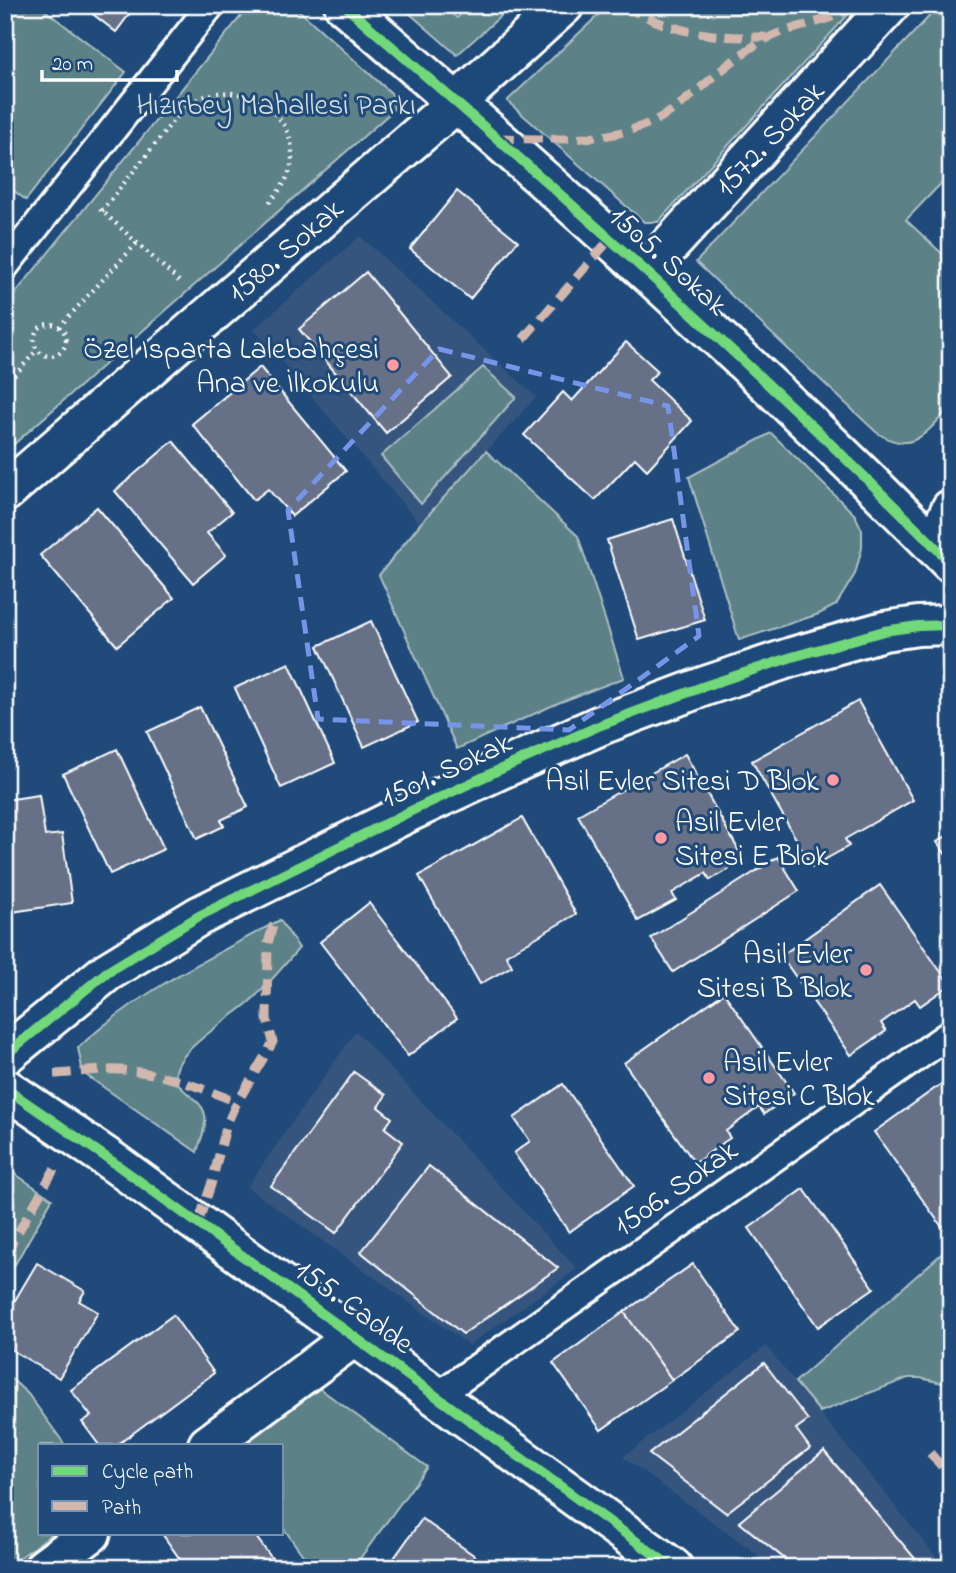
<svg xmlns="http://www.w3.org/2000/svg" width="956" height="1573" viewBox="0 0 956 1573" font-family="'Indie Flower',sans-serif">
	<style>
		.built { fill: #34557e }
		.green { fill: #5b8187; stroke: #adc0c3; stroke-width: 2 }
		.building { fill: #666f87; stroke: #fff; stroke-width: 2 }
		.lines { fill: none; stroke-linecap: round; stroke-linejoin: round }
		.service-casing { stroke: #fff; stroke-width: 32 }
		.minor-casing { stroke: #fff; stroke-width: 44 }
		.tertiary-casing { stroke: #fff; stroke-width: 44 }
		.path { stroke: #fff; stroke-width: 4.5; stroke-dasharray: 2 5; stroke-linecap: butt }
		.service { stroke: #1f4a7a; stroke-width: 26 }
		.minor { stroke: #1f4a7a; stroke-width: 38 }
		.tertiary { stroke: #1f4a7a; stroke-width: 38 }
		.quiet { stroke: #d1b7ad; stroke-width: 9; stroke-dasharray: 18 9; stroke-linecap: butt }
		.cycleway-casing { stroke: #1f4a7a; stroke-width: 15 }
		.cycleway { stroke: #71d979; stroke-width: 10 }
		.marked { fill: none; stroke: #7795e8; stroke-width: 5; stroke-dasharray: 14 9; stroke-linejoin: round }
		.poi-dot { fill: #ff9aa2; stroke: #1f4a7a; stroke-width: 2.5 }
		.labels { text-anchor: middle; stroke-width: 6; stroke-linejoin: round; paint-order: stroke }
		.park-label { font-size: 30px; fill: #d6e0e1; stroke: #1f4a7a }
		.street-label { font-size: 30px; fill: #fff; stroke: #1f4a7a }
		.poi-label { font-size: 30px; fill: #fff; stroke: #1f4a7a; text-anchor: end }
	</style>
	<rect width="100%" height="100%" fill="#1f4a7a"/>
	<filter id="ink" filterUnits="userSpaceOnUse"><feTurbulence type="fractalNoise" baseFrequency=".0143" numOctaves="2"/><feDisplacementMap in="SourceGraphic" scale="14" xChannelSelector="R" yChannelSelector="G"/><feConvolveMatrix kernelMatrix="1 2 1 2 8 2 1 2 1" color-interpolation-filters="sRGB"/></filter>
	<g filter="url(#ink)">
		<g class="built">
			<polygon points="360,236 536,397 420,524 254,329"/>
			<polygon points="356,1031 577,1269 469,1345 247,1187"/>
			<polygon points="766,1346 945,1568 776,1568 623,1457"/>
		</g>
		<g class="green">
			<polygon points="5,5 38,5 126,72 26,200 5,184"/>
			<polygon points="250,5 293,5 391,93 395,99 394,108 389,114 5,452 5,306"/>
			<polygon points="400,5 442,5 457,18 471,5 513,5 457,55"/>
			<polygon points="609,5 857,5 658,222 644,222 507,101"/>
			<path d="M940,5h11v168l-45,47 45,42v144c-24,26 -39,51 -75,26l-180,-170z"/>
			<polygon points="483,367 516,397 421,504 381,456"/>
			<polygon points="771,433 855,515 862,530 862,548 855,574 836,605 819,614 739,640 689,477"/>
			<polygon points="486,451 578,536 624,678 558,703 457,749 379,575 420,524"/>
			<path d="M280,920l19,28c-16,19 -32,39 -51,55 -17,15 -71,47 -72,70 -1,20 26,24 29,42 2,12 -5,26 -8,37l-114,-79 -5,-25c58,-55 131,-90 202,-128z"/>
			<polygon points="5,1167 52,1199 5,1282"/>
			<polygon points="946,1250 951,1256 951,1385 920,1378 908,1378 820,1412 795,1382"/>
			<polygon points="5,1373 28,1394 65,1445 40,1445 40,1533 53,1533 6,1568"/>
			<polygon points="319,1388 427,1467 353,1568 312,1568 282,1526 282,1445 243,1445"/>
		</g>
		<g class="building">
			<polygon points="81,5 136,5 116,32"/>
			<polygon points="457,191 518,241 470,299 410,249"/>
			<polygon points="366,272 452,377 386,433 299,329"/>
			<polygon points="626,342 658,371 649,380 692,421 647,470 635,458 595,500 524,435 563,392 572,401"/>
			<polygon points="260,367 346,471 292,516 268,489 254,500 192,424"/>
			<polygon points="173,441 232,512 207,533 226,555 193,583 115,491"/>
			<polygon points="97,507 174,598 117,646 40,555"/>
			<polygon points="673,519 705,620 639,640 607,540"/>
			<polygon points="371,621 418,722 364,747 318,646"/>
			<polygon points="289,663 335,763 281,788 235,688"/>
			<polygon points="858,701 913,800 845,839 849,846 812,867 752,761"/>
			<polygon points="200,707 248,807 221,820 224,826 197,839 147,732"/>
			<polygon points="117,749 164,849 110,874 63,774"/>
			<polygon points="685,754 744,860 710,880 706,873 672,893 676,900 638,921 578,815"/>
			<polygon points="39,795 45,836 62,834 72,903 5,913 5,800"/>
			<polygon points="522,818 576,914 506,955 512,966 480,984 419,876"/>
			<polygon points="951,833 951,862 937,842"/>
			<polygon points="778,857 799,891 673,972 651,938"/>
			<polygon points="880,885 950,985 920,1006 915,999 881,1023 886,1031 851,1055 781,956"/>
			<polygon points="369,903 457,1018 408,1056 320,942"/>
			<polygon points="724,993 794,1093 764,1114 759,1107 726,1131 730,1138 695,1163 624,1063"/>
			<polygon points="354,1072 386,1095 378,1107 392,1118 385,1128 403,1142 336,1233 271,1186"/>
			<polygon points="951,1077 951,1221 942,1227 874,1132"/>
			<polygon points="563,1084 634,1186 569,1232 514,1153 530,1141 514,1118"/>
			<polygon points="429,1166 558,1268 463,1334 361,1252"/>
			<polygon points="804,1189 874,1288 818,1327 749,1228"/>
			<polygon points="37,1263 85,1291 79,1301 98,1312 59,1378 5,1346 5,1317"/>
			<polygon points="693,1264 740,1332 672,1380 624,1312"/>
			<polygon points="624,1312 672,1380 601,1430 553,1363"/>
			<polygon points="173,1315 214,1373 117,1445 99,1445 82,1422 91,1416 71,1390"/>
			<polygon points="764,1363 808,1420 796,1429 810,1448 726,1513 649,1454"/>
			<polygon points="824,1451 923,1568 796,1568 739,1522"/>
			<polygon points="422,1519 475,1556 466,1568 387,1568"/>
			<polygon points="166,1533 253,1533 279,1568 186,1568 163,1535"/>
			<polygon points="132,1559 139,1568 120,1568"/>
		</g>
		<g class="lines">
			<g class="service-casing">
				<g id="service">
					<polyline points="5,266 211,5"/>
					<polyline points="437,1396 951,1033"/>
				</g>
			</g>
			<g class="minor-casing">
				<g id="minor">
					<path d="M344,5c208,180 414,362 607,558"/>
					<polyline points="646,271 890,5"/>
					<polyline points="5,492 457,102 564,5"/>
					<polyline points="934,546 951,509"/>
					<polyline points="5,1055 107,972 199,916 413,810 501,769 601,725 705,686 792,657 884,631 918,626 951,625"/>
					<polyline points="208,1445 355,1336"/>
					<polyline points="44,1568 91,1533"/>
				</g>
			</g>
			<g class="tertiary-casing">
				<polyline id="tertiary" points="5,1088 113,1162 673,1568"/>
			</g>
			<g class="path">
				<polyline points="100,209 181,283"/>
				<path d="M102,211c18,-23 36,-45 54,-68 11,-14 22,-30 36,-40 41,-28 103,5 100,55 -1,19 -13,34 -25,47"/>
				<circle cx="50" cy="340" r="16"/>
				<polyline points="59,327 137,243"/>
				<polyline points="5,386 37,350"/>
			</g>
			<use href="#service" class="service"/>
			<use href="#minor" class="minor"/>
			<use href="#tertiary" class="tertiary"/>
			<g class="quiet">
				<path d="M623,5c48,28 89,33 143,32"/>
				<path d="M497,138c61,1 128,8 180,-31 30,-22 55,-50 89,-68 27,-14 65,-16 89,-34"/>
				<polyline points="523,339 610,239"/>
				<path d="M54,1074c21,-1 44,-5 66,-4 42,2 79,17 117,32"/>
				<polyline points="198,1223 211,1185 227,1124 234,1108 273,1042 267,1019 268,943 273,926 280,920"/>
				<polyline points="5,1255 55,1168"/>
				<polyline points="930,1453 951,1477"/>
			</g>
			<g class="cycleway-casing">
				<g id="cycleway">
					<path d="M344,5c208,180 414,362 607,558"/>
					<polyline points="5,1055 107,972 199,916 413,810 501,769 601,725 705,686 792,657 884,631 918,626 951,625"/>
					<polyline points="5,1088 113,1162 673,1568"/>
				</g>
			</g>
			<use href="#cycleway" class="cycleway"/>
		</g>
	</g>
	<path class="marked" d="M439,349l229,57 31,230 -130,94 -251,-11 -30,-209z"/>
	<g class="poi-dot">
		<circle cx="393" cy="365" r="7"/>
		<circle cx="833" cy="780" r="7"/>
		<circle cx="661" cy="838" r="7"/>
		<circle cx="866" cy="970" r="7"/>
		<circle cx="709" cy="1078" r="7"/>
	</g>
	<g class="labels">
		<g class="park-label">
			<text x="276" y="114">Hızırbey Mahallesi Parkı</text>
		</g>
		<g class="street-label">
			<text transform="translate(769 138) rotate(-47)" y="10">1572. Sokak</text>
			<text transform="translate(285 250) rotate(-41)" y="10">1580. Sokak</text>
			<text transform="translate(669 260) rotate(42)" y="10">1505. Sokak</text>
			<text transform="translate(446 769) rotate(-25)" y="10">1501. Sokak</text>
			<text transform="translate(675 1187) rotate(-35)" y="10">1506. Sokak</text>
			<text transform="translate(355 1306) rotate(36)" y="10">155. Cadde</text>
		</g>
		<g class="poi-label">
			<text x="379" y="358">Özel Isparta Lalebahçesi<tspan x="379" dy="34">Ana ve İlkokulu</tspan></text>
			<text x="819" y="790">Asil Evler Sitesi D Blok</text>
			<text x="675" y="831" text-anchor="start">Asil Evler<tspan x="675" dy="34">Sitesi E Blok</tspan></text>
			<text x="852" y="963">Asil Evler<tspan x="852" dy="34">Sitesi B Blok</tspan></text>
			<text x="723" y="1071" text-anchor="start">Asil Evler<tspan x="723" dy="34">Sitesi C Blok</tspan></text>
		</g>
	</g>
	<rect width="956" height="1573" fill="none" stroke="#1f4a7a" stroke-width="28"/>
	<rect x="14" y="14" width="928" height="1545" fill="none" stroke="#fff" stroke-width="2.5" filter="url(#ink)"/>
	<rect x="38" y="1444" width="245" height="91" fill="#1f4a7a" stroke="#7992af" stroke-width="2"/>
	<rect x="52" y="1466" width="35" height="10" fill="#71d979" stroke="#7992af" stroke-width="2"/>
	<text x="102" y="1478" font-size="21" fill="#ffffff">Cycle path</text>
	<rect x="52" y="1501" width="35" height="10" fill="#d1b7ad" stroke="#7992af" stroke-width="2"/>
	<text x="102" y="1514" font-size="21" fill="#ffffff">Path</text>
	<path d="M42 70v10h135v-10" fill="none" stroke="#ffffff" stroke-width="3.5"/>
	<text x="52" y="70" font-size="21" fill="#ffffff" stroke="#1f4a7a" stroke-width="5" paint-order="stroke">20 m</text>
</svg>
